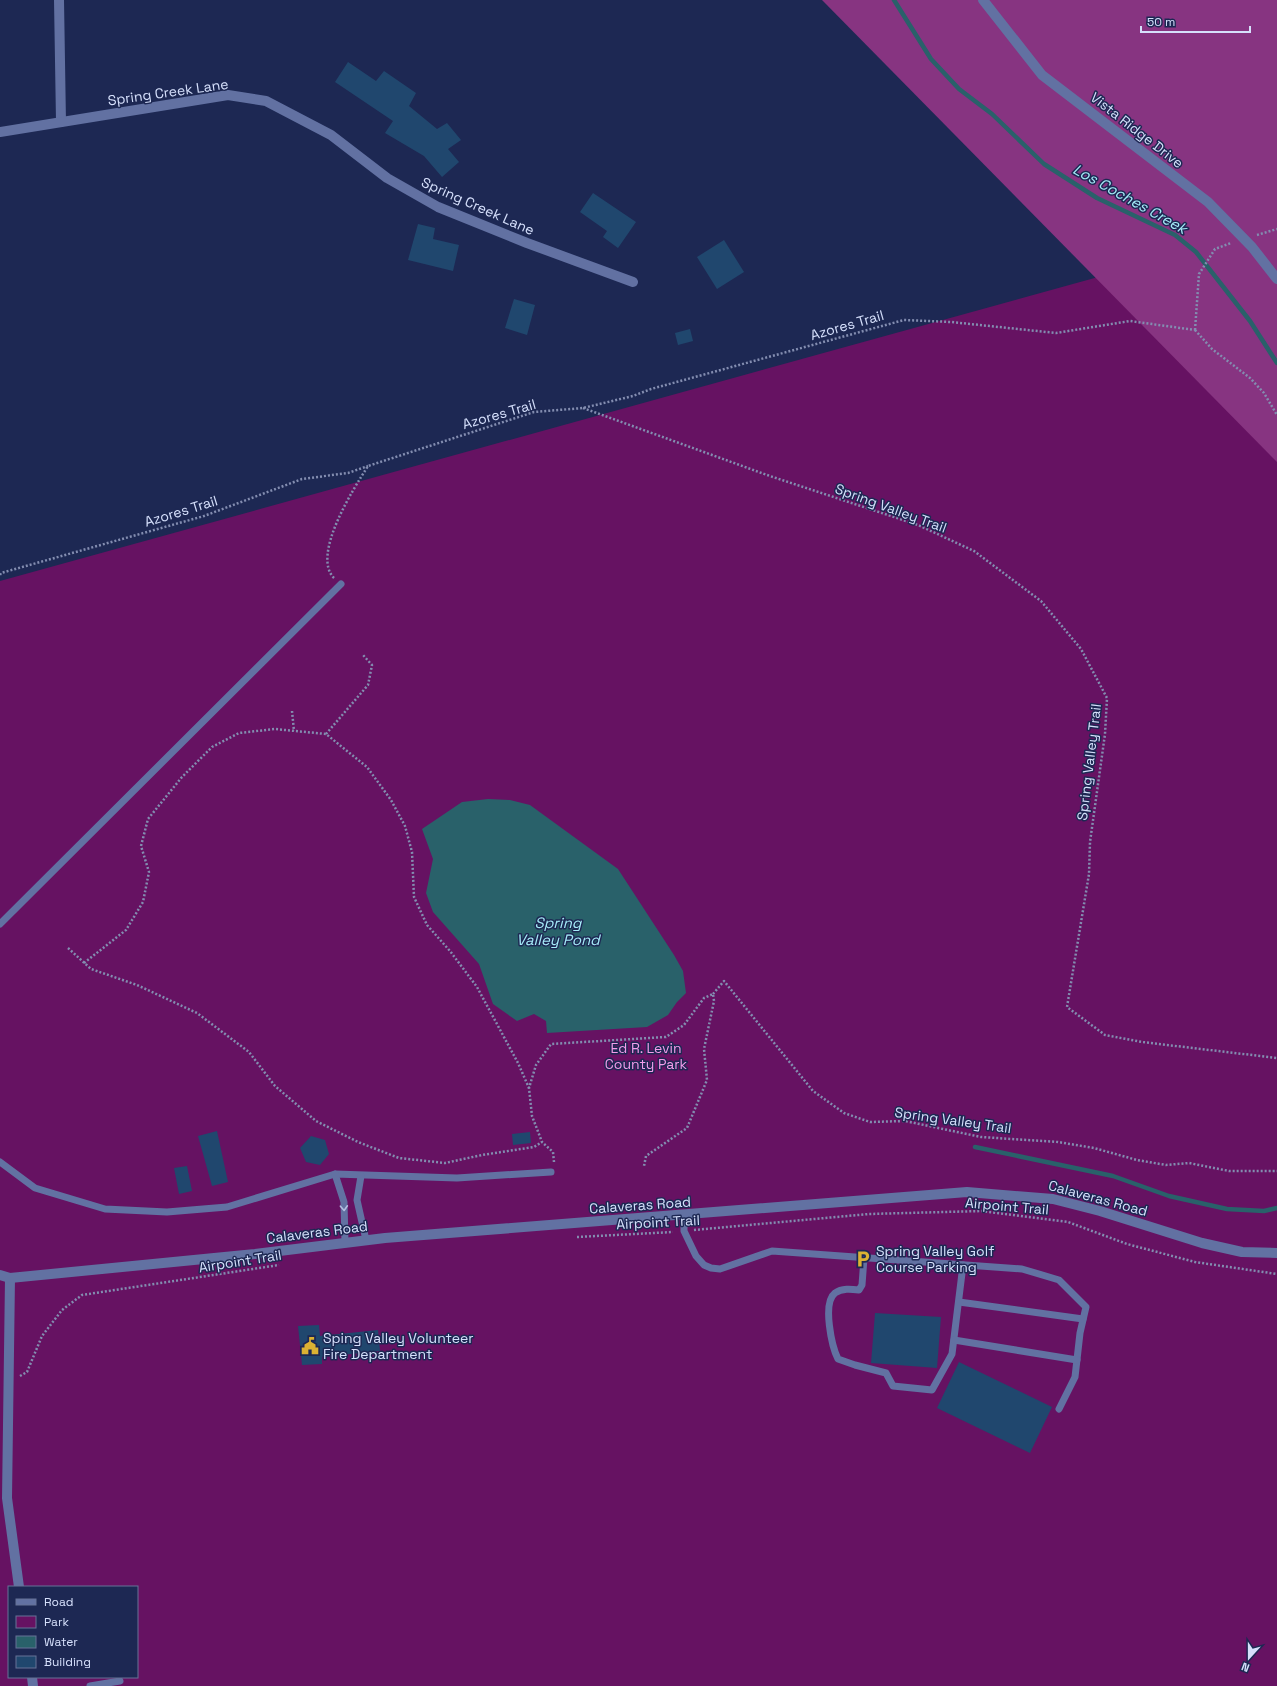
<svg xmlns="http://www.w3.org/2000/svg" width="1277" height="1686" viewBox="0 0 1277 1686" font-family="'Space Grotesk',sans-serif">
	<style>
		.green { fill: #661262; fill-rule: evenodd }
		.forest { fill: #873481 }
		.water { fill: #29616a }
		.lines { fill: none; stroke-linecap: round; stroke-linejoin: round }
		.stream { stroke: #29616a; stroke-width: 4.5 }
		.building { fill: #20476e }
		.path { stroke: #838db0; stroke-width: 2.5; stroke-dasharray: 2 2; stroke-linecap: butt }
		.lane { stroke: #6271a2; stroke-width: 7 }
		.street { stroke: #6271a2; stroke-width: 10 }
		.secondary { stroke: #6271a2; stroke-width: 10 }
		.oneway { stroke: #b3bfe1 }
		.labels { text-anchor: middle; stroke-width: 3; stroke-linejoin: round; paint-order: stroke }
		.street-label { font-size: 14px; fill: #d6e0fc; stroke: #1d2853 }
		.park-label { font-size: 14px; fill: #f49ceb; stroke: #1d2853 }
		.poi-label { font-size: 14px; fill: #d6e0fc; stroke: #1d2853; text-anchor: start }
		.water-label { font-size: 15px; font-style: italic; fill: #a5ebf8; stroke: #1d2853 }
	</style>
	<rect width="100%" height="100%" fill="#1d2853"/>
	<path class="green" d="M1277,0v1686h-1277v-1105l1156,-320zM9,1587h128v90h-128z"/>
	<polygon class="forest" points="822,0 1277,0 1277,462"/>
	<polygon class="water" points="488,799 510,800 530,805 618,869 674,955 683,971 686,993 677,1002 668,1015 647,1027 547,1033 546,1021 534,1014 517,1021 493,1004 479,964 433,912 426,893 433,859 422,829 462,802"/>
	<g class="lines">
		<g class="stream">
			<polyline points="894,0 931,59 959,89 992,114 1044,164 1097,198 1175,235 1196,252 1250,321 1277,363"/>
			<polyline points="975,1147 1113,1176 1169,1196 1227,1209 1264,1211 1277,1208"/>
		</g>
	</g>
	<g class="building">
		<polygon points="348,62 376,81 384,71 416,93 409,106 437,129 447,123 461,140 448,149 459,162 442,177 424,156 385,133 393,121 335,82"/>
		<polygon points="593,193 636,222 618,248 603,237 607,231 580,212"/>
		<polygon points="418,224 435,228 433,239 459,245 453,271 408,260"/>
		<polygon points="724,240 744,272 717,289 697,257"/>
		<polygon points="514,299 535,305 527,335 505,328"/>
		<polygon points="690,329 693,341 678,345 675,333"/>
		<polygon points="217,1131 228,1182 212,1186 198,1136"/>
		<polygon points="530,1132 531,1143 513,1145 512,1134"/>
		<polygon points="311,1136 325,1140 329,1154 320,1165 306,1162 300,1148"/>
		<polygon points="187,1166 192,1191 179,1194 174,1168"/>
		<polygon points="875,1313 941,1317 937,1368 871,1363"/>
		<polygon points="319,1325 320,1336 378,1330 380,1351 322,1357 322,1364 302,1365 298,1326"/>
		<polygon points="959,1362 1052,1407 1030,1453 937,1408"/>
	</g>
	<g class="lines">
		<g class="path">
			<polyline points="1257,235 1277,229"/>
			<polyline points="1195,330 1199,274 1215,249 1231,243"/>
			<polyline points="1195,330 1212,349 1250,378 1264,393 1277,415"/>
			<polyline points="583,408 767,475 918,525 974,551 1041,601 1081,649 1107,698 1105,734 1090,842 1089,874 1067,1007 1105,1035 1142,1042 1277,1058"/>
			<polyline points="0,575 1,573 204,516 302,479 348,473 368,466"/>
			<path d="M334,578c-23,-23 20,-90 34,-112l166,-54 49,-4 50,-12 18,-7 253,-69 47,2 105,11 74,-12 65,9"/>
			<polyline points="292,711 294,731"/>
			<polyline points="326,734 368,685 372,665 363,655"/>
			<polyline points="68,948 91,969 137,985 197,1013 249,1052 275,1086 316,1121 358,1142 399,1158 445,1163 482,1155 534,1147 542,1142"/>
			<polyline points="84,963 126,930 143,902 149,872 141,846 148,819 182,777 212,747 239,733 275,729 326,734 367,767 391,800 405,826 412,852 414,897 427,925 450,951 477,987 518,1063 529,1088"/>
			<polyline points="713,994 724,981 813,1091 844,1113 870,1122 905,1121 981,1137 1058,1142 1094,1148 1137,1160 1166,1165 1189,1163 1229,1171 1277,1171"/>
			<polyline points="554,1162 553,1152 542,1142 532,1116 529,1088 536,1065 551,1044 666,1037 684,1025 704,998 713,994 714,1001 704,1049 707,1080 687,1128 646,1156 644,1166"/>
			<polyline points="694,1230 869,1214 982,1211 1068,1222 1127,1244 1195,1262 1277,1274"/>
			<polyline points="577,1237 673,1232"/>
			<polyline points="20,1376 27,1372 42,1336 62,1310 82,1295 279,1265"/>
		</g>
		<g class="lane">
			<polyline points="0,924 341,584"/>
			<polyline points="0,1162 35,1188 105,1209 167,1212 227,1207 335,1174 457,1178 551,1172"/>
			<polyline points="335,1174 344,1202 345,1242"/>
			<polyline points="361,1176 357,1200 366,1240"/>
			<polyline points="684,1216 684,1231 696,1256 704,1265 711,1268 720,1269 772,1251 1022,1269 1059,1280 1086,1307 1080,1333 1075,1377 1059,1409"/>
			<path d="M864,1258l-2,27 -3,5c-8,-1 -17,-2 -24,3 -13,10 -3,54 3,66l17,6 31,8 7,13 39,4 20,-36 11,-89"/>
			<polyline points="959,1302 1083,1319"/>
			<polyline points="954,1340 1077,1360"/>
			<polyline points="90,1686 120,1681"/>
		</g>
		<g class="street">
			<polyline points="59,0 61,122"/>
			<polyline points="983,0 1042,75 1208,202 1252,247 1277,279"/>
			<polyline points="0,132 228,95 266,101 331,135 387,178 438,207 527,243 633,282"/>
			<polyline points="10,1278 7,1498 19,1587"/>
			<polyline points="32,1677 33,1686"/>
		</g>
		<polyline class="secondary" points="0,1275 10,1278 255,1254 385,1238 967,1192 1053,1199 1100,1211 1202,1243 1242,1252 1277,1253"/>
	</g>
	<defs><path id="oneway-chevron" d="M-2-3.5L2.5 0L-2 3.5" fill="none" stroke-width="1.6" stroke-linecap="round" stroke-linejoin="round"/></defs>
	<use class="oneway" href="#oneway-chevron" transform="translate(344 1208) rotate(87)"/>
	<defs>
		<g id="parking-bare" transform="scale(1.38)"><path d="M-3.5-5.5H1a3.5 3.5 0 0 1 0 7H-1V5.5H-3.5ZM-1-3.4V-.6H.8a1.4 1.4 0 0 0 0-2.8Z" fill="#dbb233" stroke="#1d2853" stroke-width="2.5" paint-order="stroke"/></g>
		<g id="civic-bare" transform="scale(1.38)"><path d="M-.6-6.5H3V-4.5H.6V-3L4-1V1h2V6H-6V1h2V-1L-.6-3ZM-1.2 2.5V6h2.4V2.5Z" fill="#dbb233" stroke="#1d2853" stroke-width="2.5" paint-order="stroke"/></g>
	</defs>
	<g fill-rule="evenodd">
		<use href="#parking-bare" x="863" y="1259"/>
		<use href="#civic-bare" x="310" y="1346"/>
	</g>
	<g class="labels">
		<g class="street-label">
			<text transform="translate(168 92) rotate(-8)" y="5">Spring Creek Lane</text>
			<text transform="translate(1137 130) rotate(38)" y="5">Vista Ridge Drive</text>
			<text transform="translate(478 206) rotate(24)" y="5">Spring Creek Lane</text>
			<text transform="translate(847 325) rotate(-16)" y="5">Azores Trail</text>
			<text transform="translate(499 414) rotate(-16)" y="5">Azores Trail</text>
			<text transform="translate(891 508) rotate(20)" y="5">Spring Valley Trail</text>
			<text transform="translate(181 511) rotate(-17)" y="5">Azores Trail</text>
			<text transform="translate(1089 762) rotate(-83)" y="5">Spring Valley Trail</text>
			<text transform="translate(953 1120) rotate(8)" y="5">Spring Valley Trail</text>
			<text transform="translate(1098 1198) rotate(15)" y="5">Calaveras Road</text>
			<text transform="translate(640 1205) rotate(-4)" y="5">Calaveras Road</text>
			<text transform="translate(1007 1206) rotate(5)" y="5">Airpoint Trail</text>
			<text transform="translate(658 1222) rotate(-3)" y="5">Airpoint Trail</text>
			<text transform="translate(317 1232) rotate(-7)" y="5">Calaveras Road</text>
			<text transform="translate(240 1261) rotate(-9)" y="5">Airpoint Trail</text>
		</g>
		<g class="park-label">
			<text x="646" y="1053">Ed R. Levin<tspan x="646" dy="16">County Park</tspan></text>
		</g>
		<g class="poi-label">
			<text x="876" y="1256">Spring Valley Golf<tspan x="876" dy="16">Course Parking</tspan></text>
			<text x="323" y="1343">Sping Valley Volunteer<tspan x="323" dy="16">Fire Department</tspan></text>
		</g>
		<g class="water-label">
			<text transform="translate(1130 199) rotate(29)" y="5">Los Coches Creek</text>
			<text x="558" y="928">Spring<tspan x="558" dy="17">Valley Pond</tspan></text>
		</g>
	</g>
	<rect x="8" y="1586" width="130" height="92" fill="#1d2853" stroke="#677297"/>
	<rect x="16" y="1599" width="20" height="6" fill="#6271a2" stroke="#677297"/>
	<text x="44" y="1606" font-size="12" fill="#d6e0fc">Road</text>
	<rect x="16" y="1616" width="20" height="12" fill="#661262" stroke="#677297"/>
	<text x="44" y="1626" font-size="12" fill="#d6e0fc">Park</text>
	<rect x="16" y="1636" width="20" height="12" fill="#29616a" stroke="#677297"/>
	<text x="44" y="1646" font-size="12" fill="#d6e0fc">Water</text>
	<rect x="16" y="1656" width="20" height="12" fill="#20476e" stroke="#677297"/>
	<text x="44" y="1666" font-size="12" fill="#d6e0fc">Building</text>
	<g transform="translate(1249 1658) rotate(201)" stroke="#1d2853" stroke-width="3" paint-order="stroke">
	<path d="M0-3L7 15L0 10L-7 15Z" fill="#d6e0fc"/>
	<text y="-6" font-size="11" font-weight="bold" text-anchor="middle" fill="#d6e0fc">N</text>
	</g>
	<path d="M1141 26v6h109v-6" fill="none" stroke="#d6e0fc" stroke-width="2"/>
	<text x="1147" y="26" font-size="12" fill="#d6e0fc" stroke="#1d2853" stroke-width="3" paint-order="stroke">50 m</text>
</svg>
